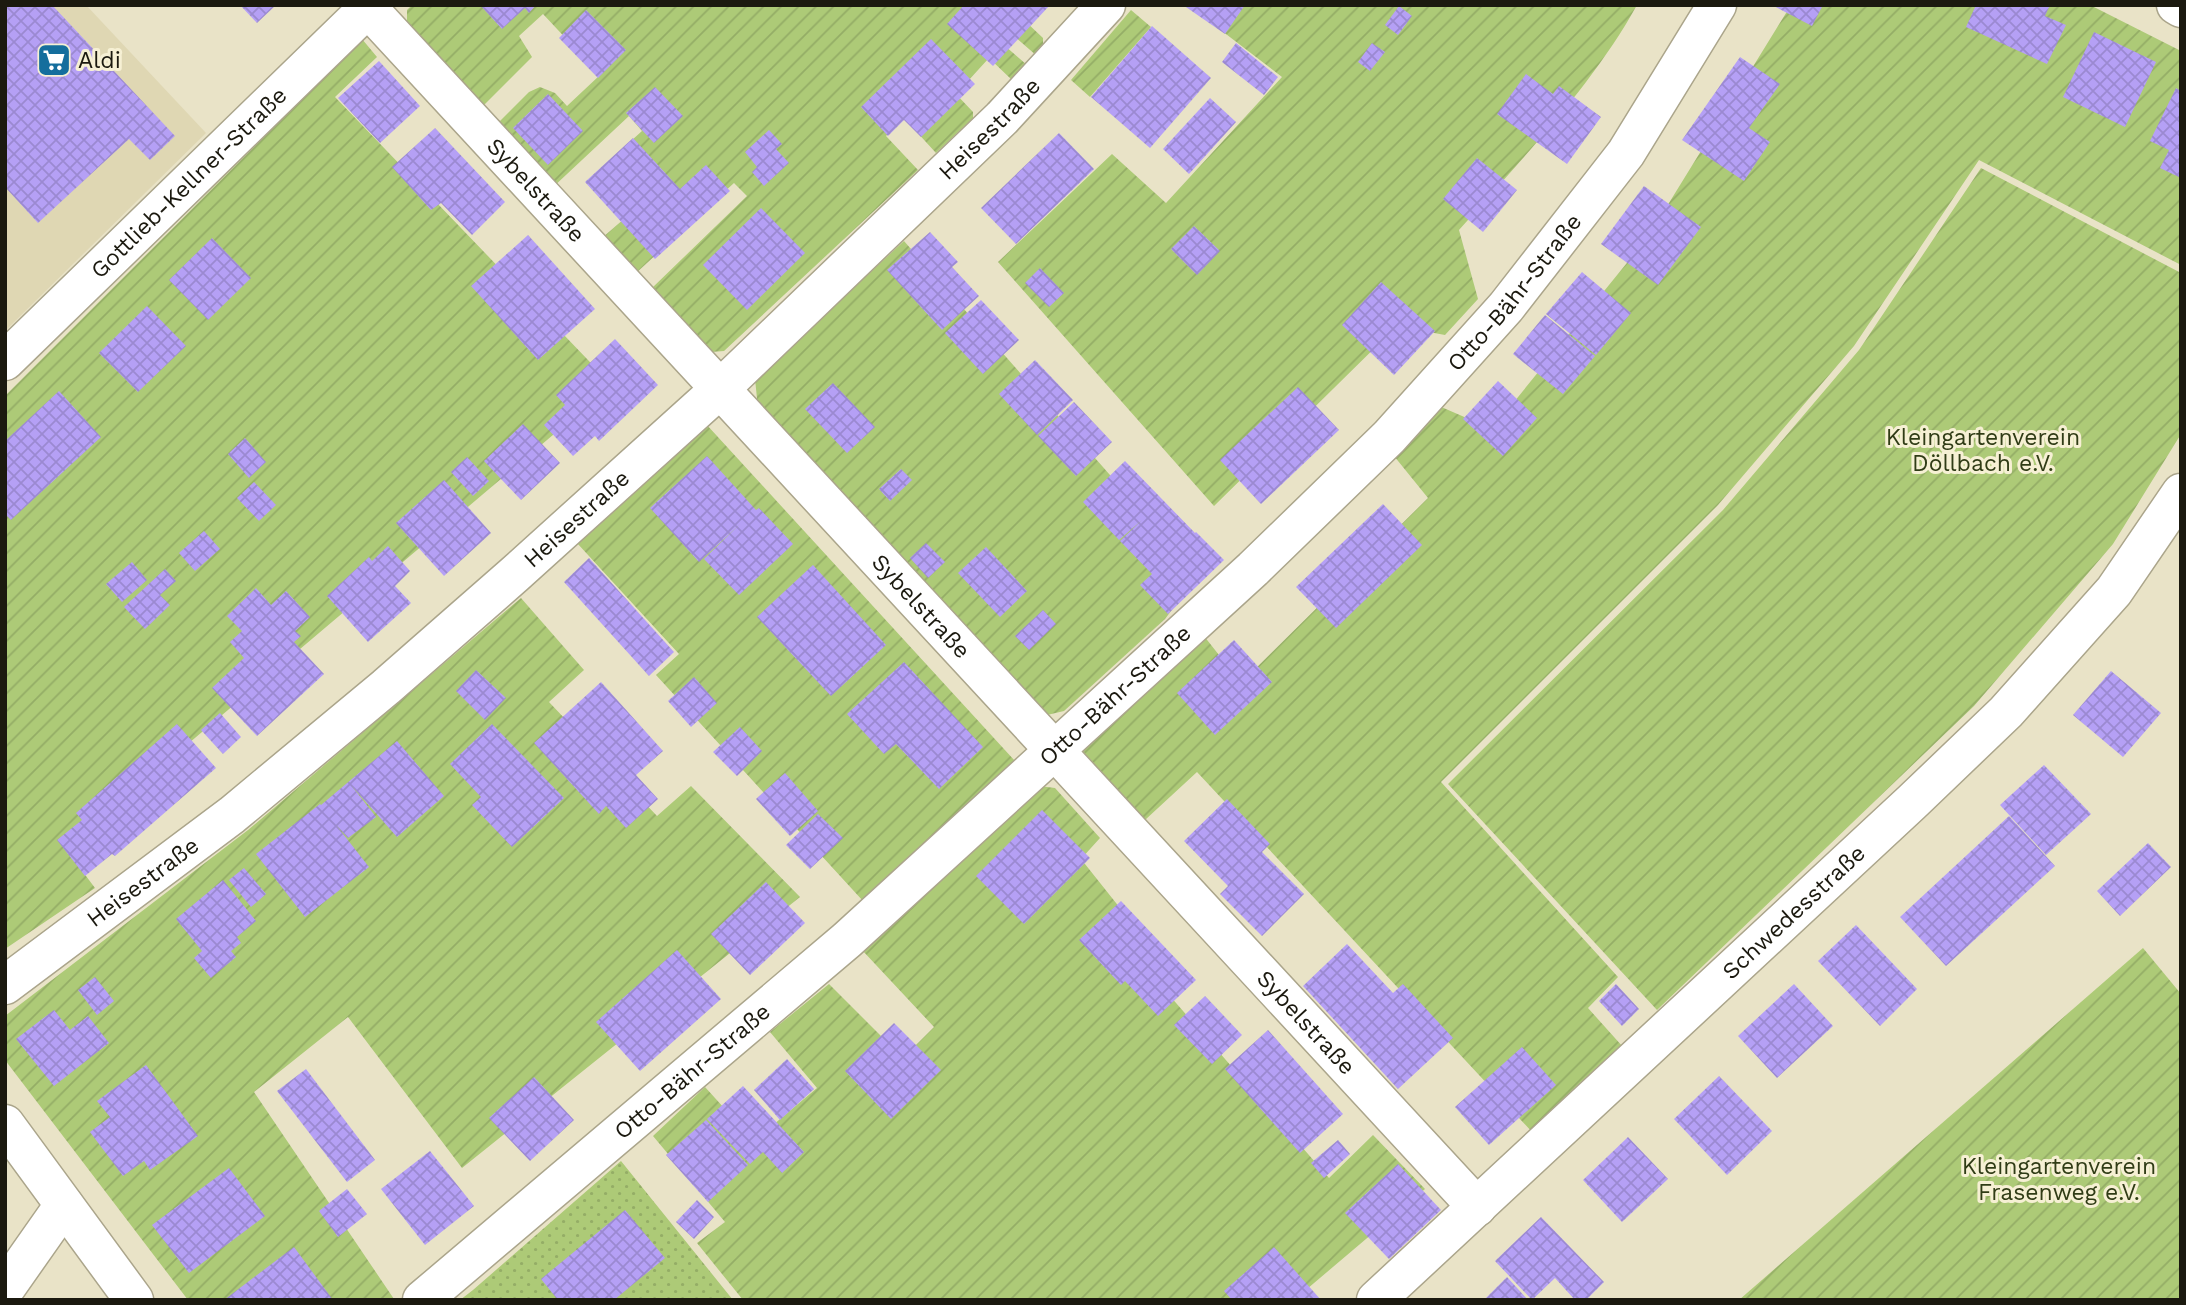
<svg xmlns="http://www.w3.org/2000/svg" width="2186" height="1305" viewBox="0 0 2186 1305" font-family="'Work Sans',sans-serif">
	<style>
		.built { fill: #dfd7b3 }
		.grass { fill: url(#grass-dots) }
		.garden { fill: url(#garden-furrows) }
		.building { fill: url(#building-cross-hatch) }
		.lines { fill: none; stroke-linecap: round; stroke-linejoin: round }
		.street-casing { stroke: #aba58b; stroke-width: 41 }
		.street { stroke: #fff; stroke-width: 38 }
		.labels { text-anchor: middle; stroke-width: 6; stroke-linejoin: round; paint-order: stroke }
		.poi-label { font-size: 23px; fill: #1b190f; stroke: #f6f0d4; text-anchor: start }
		.street-label { font-size: 23px; fill: #1b190f; stroke: #f6f0d4 }
		.park-label { font-size: 23px; fill: #303c16; stroke: #f6f0d4 }
	</style>
	<defs>
		<pattern id="grass-dots" width="8" height="8" patternUnits="userSpaceOnUse" patternTransform="scale(1.75)"><rect width="8" height="8" fill="#adca77"/><path d="M2 2h.1M6 6h.1" fill="none" stroke="#94ad66" stroke-width="1.8" stroke-linecap="round"/></pattern>
		<pattern id="garden-furrows" width="10" height="10" patternUnits="userSpaceOnUse" patternTransform="scale(1.75)"><rect width="10" height="10" fill="#adca77"/><path d="M-1 1l2-2M0 10L10 0M9 11l2-2" fill="none" stroke="#94ad66"/></pattern>
		<pattern id="building-cross-hatch" width="8" height="8" patternUnits="userSpaceOnUse" patternTransform="scale(1.75)"><rect width="8" height="8" fill="#b5a0f5"/><path d="M0 0l8 8M0 8l8-8" fill="none" stroke="#9b89d1"/></pattern>
	</defs>
	<rect width="100%" height="100%" fill="#e9e3c7"/>
	<polygon class="built" points="5,5 86,5 206,133 5,331"/>
	<polygon class="grass" points="621,1161 733,1300 460,1300 473,1290"/>
	<g class="garden">
		<polygon points="412,5 1037,5 1024,20 1043,38 1043,50 1037,56 1014,36 1004,45 1027,65 1012,80 989,58 956,94 973,112 973,118 936,153 904,118 886,136 918,170 724,351 711,352 651,289 747,196 734,183 635,274 602,238 625,218 589,179 642,131 629,116 551,189 494,127 529,92 540,87 555,93 567,106 600,75 543,14 519,36 532,57 479,110 407,32 407,10"/>
		<path d="M1188,5h449c-44,80 -117,156 -178,225l19,69 -33,36 -48,-9 -183,180 -216,-244 114,-108 54,49 116,-126z"/>
		<polygon points="1791,5 2090,5 2181,51 2181,265 1979,160 1854,346 1718,505 1441,782 1618,977 1588,1008 1623,1047 1533,1133 1197,772 1145,820 1080,748 1204,636 1241,683 1428,498 1394,456 1439,406 1492,429 1648,237"/>
		<polygon points="1131,10 1151,27 1090,97 1071,80"/>
		<polygon points="362,39 377,57 335,97 612,385 65,848 95,888 5,949 5,396"/>
		<polygon points="1981,168 2181,273 2181,434 2113,544 1974,706 1657,1010 1448,784 1723,510 1859,350"/>
		<polygon points="904,241 1198,575 1165,619 1064,711 1047,715 758,408 755,379"/>
		<polygon points="706,424 1015,761 863,901 656,675 679,654 577,543"/>
		<polygon points="521,598 584,670 549,702 657,816 691,786 800,897 462,1168 348,1017 254,1092 394,1299 188,1300 5,1060 5,1016 248,830"/>
		<polygon points="1039,786 1055,788 1100,838 1081,859 1120,908 1107,924 1329,1178 1373,1135 1425,1189 1294,1300 743,1300 697,1243 725,1222 653,1136 705,1087 754,1141 817,1088 770,1032 829,984 903,1058 934,1027 862,950"/>
		<polygon points="2143,948 2181,994 2181,1300 1739,1300"/>
	</g>
	<g class="building">
		<polygon points="5,5 52,5 175,136 150,160 129,139 38,223 5,187"/>
		<polygon points="240,5 276,5 257,23"/>
		<polygon points="480,5 536,5 529,13 525,8 502,29"/>
		<polygon points="964,5 1050,5 993,66 947,24"/>
		<polygon points="1183,5 1245,5 1225,34"/>
		<polygon points="1772,5 1823,5 1812,26"/>
		<polygon points="1976,5 2050,5 2045,16 2066,25 2047,64 1966,27"/>
		<polygon points="1399,6 1412,16 1398,35 1385,25"/>
		<polygon points="586,10 626,50 598,78 559,38"/>
		<polygon points="1152,26 1211,78 1150,148 1091,97"/>
		<polygon points="2094,32 2156,62 2125,127 2063,97"/>
		<polygon points="931,39 975,84 921,137 904,120 888,136 861,107"/>
		<polygon points="1236,43 1278,77 1264,95 1222,62"/>
		<polygon points="1372,43 1385,52 1370,71 1358,62"/>
		<polygon points="1740,57 1780,84 1749,128 1770,142 1744,181 1682,140"/>
		<polygon points="379,61 420,106 380,143 338,98"/>
		<polygon points="1526,74 1553,94 1559,86 1601,117 1567,164 1497,114"/>
		<polygon points="655,87 683,116 654,143 626,113"/>
		<polygon points="2176,88 2181,91 2181,178 2160,168 2169,150 2150,141"/>
		<polygon points="548,94 583,131 548,165 513,128"/>
		<polygon points="1210,98 1236,122 1189,174 1163,149"/>
		<polygon points="435,128 505,202 472,235 441,203 431,210 392,167"/>
		<polygon points="769,130 782,144 776,149 789,163 764,186 752,172 757,167 745,152"/>
		<polygon points="1059,133 1094,169 1016,244 981,208"/>
		<polygon points="633,138 680,189 706,165 730,191 655,259 585,182"/>
		<polygon points="1477,158 1517,190 1483,232 1443,199"/>
		<polygon points="1644,186 1701,227 1658,285 1601,244"/>
		<polygon points="761,208 805,253 747,310 703,265"/>
		<polygon points="1194,226 1220,251 1197,275 1171,249"/>
		<polygon points="930,232 958,262 952,267 979,296 942,330 887,270"/>
		<polygon points="528,235 595,309 538,360 471,286"/>
		<polygon points="212,238 251,278 208,320 169,280"/>
		<polygon points="1040,268 1064,293 1049,307 1025,283"/>
		<polygon points="1582,272 1631,313 1596,355 1546,314"/>
		<polygon points="1381,282 1435,331 1394,375 1342,325"/>
		<polygon points="981,300 1019,340 983,374 945,333"/>
		<polygon points="147,306 186,346 138,392 99,353"/>
		<polygon points="1545,315 1595,356 1563,394 1513,354"/>
		<polygon points="615,339 658,385 599,441 595,436 573,456 544,425 565,405 556,395"/>
		<polygon points="1035,360 1073,400 1037,435 999,394"/>
		<polygon points="1498,381 1537,418 1503,456 1463,419"/>
		<polygon points="833,383 875,427 847,453 805,409"/>
		<polygon points="1298,387 1339,430 1261,504 1220,460"/>
		<polygon points="59,391 101,437 11,520 5,514 5,441"/>
		<polygon points="1074,402 1112,442 1076,476 1038,436"/>
		<polygon points="523,424 560,463 521,500 484,461"/>
		<polygon points="245,438 266,462 249,478 228,454"/>
		<polygon points="707,456 756,510 759,508 793,544 739,595 704,559 740,524 699,562 650,508"/>
		<polygon points="467,457 489,481 473,496 451,472"/>
		<polygon points="1125,461 1195,533 1196,532 1224,560 1168,614 1140,585 1152,574 1120,541 1142,520 1119,540 1083,502"/>
		<polygon points="901,469 912,480 890,501 879,489"/>
		<polygon points="444,480 491,533 444,576 396,523"/>
		<polygon points="254,482 276,505 259,521 237,498"/>
		<polygon points="1383,504 1422,545 1336,628 1296,587"/>
		<polygon points="204,531 220,549 195,571 179,553"/>
		<polygon points="926,543 945,562 928,578 910,558"/>
		<polygon points="388,546 410,571 395,586 411,603 368,642 327,596 369,557 372,561"/>
		<polygon points="986,547 1027,591 1000,617 958,573"/>
		<polygon points="589,558 674,652 649,676 564,582"/>
		<polygon points="132,562 147,580 122,602 106,584"/>
		<polygon points="813,565 886,645 831,696 757,617"/>
		<polygon points="165,569 176,581 160,595 170,605 145,629 124,607"/>
		<polygon points="256,588 271,605 286,591 310,617 295,631 301,636 294,642 324,674 257,736 212,688 244,658 230,642 242,631 227,616"/>
		<polygon points="1043,610 1056,624 1029,650 1015,636"/>
		<polygon points="1234,640 1272,682 1215,735 1177,693"/>
		<polygon points="904,662 983,747 939,789 896,744 884,754 847,714"/>
		<polygon points="476,670 506,698 485,720 456,691"/>
		<polygon points="2111,671 2161,713 2123,757 2073,715"/>
		<polygon points="694,677 717,703 691,727 668,701"/>
		<polygon points="601,682 663,751 636,775 658,799 626,828 606,806 599,814 534,743"/>
		<polygon points="220,713 241,737 223,754 201,730"/>
		<polygon points="177,724 216,768 115,856 112,854 85,876 57,840 82,820 76,813"/>
		<polygon points="492,724 564,798 512,847 472,805 481,797 450,764"/>
		<polygon points="740,727 762,751 737,776 713,752"/>
		<polygon points="397,741 444,796 397,837 351,785 376,817 348,838 336,825 369,867 305,917 256,854 320,804 321,805"/>
		<polygon points="2044,765 2091,814 2046,855 2000,805"/>
		<polygon points="785,773 818,811 790,836 756,799"/>
		<polygon points="1227,799 1270,844 1262,852 1304,894 1262,936 1220,894 1228,886 1184,841"/>
		<polygon points="1042,810 1090,858 1024,924 976,876"/>
		<polygon points="818,814 843,838 810,869 786,845"/>
		<polygon points="2009,816 2055,866 1946,966 1900,917"/>
		<polygon points="2148,843 2171,867 2120,916 2097,891"/>
		<polygon points="244,868 266,894 251,907 229,880"/>
		<polygon points="223,880 256,921 237,937 241,943 231,951 236,957 211,978 194,958 202,951 176,919"/>
		<polygon points="766,882 805,923 750,975 711,934"/>
		<polygon points="1121,901 1196,980 1158,1016 1125,981 1121,985 1079,940"/>
		<polygon points="1856,925 1917,989 1880,1026 1818,961"/>
		<polygon points="1347,944 1393,993 1403,984 1453,1038 1398,1089 1303,986"/>
		<polygon points="677,950 721,999 640,1071 596,1022"/>
		<polygon points="95,977 114,1001 97,1015 78,990"/>
		<polygon points="1616,984 1639,1009 1622,1026 1599,1001"/>
		<polygon points="1794,984 1833,1026 1777,1078 1738,1036"/>
		<polygon points="1205,996 1242,1035 1212,1064 1174,1025"/>
		<polygon points="54,1010 70,1030 88,1016 109,1043 54,1086 16,1039"/>
		<polygon points="894,1023 941,1070 891,1119 845,1071"/>
		<polygon points="1268,1030 1343,1114 1300,1153 1225,1069"/>
		<polygon points="1522,1047 1556,1085 1489,1145 1455,1107"/>
		<polygon points="787,1059 814,1089 780,1120 754,1090"/>
		<polygon points="146,1065 198,1136 150,1170 144,1161 123,1176 90,1132 110,1117 97,1101"/>
		<polygon points="306,1069 375,1160 347,1182 277,1091"/>
		<polygon points="1719,1076 1772,1131 1727,1175 1674,1119"/>
		<polygon points="534,1077 574,1120 530,1161 489,1118"/>
		<polygon points="743,1086 804,1152 782,1173 763,1152 750,1164 707,1119"/>
		<polygon points="706,1120 748,1165 708,1202 666,1155"/>
		<polygon points="1628,1137 1668,1179 1622,1222 1583,1180"/>
		<polygon points="1338,1140 1350,1154 1324,1178 1311,1163"/>
		<polygon points="430,1151 474,1206 425,1245 381,1189"/>
		<polygon points="1398,1164 1441,1210 1389,1259 1345,1213"/>
		<polygon points="229,1168 265,1216 189,1273 152,1225"/>
		<polygon points="347,1189 367,1214 338,1237 319,1211"/>
		<polygon points="697,1200 714,1217 694,1239 676,1222"/>
		<polygon points="625,1210 665,1258 614,1300 558,1300 541,1279"/>
		<polygon points="1541,1217 1604,1282 1586,1300 1575,1300 1555,1278 1532,1300 1495,1261"/>
		<polygon points="294,1247 333,1300 224,1300"/>
		<polygon points="1274,1247 1321,1300 1232,1300 1224,1291"/>
		<polygon points="1507,1277 1528,1300 1484,1300"/>
	</g>
	<g class="lines">
		<g class="street-casing">
			<g id="street">
				<path id="s1" d="M365,5l1112,1202"/>
				<polyline points="2176,5 2181,8"/>
				<path id="s2" d="M5,361l366,-356"/>
				<path id="s3" d="M5,985l227,-170 154,-128 129,-113 206,-186 281,-270 104,-113"/>
				<polyline points="5,1124 134,1300"/>
				<polyline points="5,1289 64,1205"/>
				<path id="s4" d="M422,1300l425,-360 406,-371 136,-132 117,-130 120,-154 91,-148"/>
				<path id="s5" d="M1376,1300l536,-498 94,-90 108,-121 67,-98"/>
			</g>
		</g>
		<use href="#street" class="street"/>
	</g>
	<defs>
		<g id="supermarket-square" transform="scale(1.75)"><rect x="-9" y="-9" width="18" height="18" rx="4" fill="#156e9d" stroke="#f6f0d4"/><path d="M-6-5.5h2.5l.6 2H6L4.5 2H-2.5L-4.4-4H-6ZM-1.5 3.2a1.3 1.3 0 1 0 .1 0ZM3 3.2a1.3 1.3 0 1 0 .1 0Z" fill="#fff"/></g>
	</defs>
	<g fill-rule="evenodd">
		<use href="#supermarket-square" x="54" y="60"/>
	</g>
	<g class="labels">
		<g class="poi-label">
			<text x="78" y="68">Aldi</text>
		</g>
		<g class="street-label">
			<text dy="8" stroke="none"><textPath href="#s3" startOffset="1306">Heisestraße</textPath></text>
			<text dy="8" stroke="none"><textPath href="#s2" startOffset="256">Gottlieb-Kellner-Straße</textPath></text>
			<text dy="8" stroke="none"><textPath href="#s1" startOffset="252">Sybelstraße</textPath></text>
			<text dy="8" stroke="none"><textPath href="#s4" startOffset="1488">Otto-Bähr-Straße</textPath></text>
			<text dy="8" stroke="none"><textPath href="#s3" startOffset="738">Heisestraße</textPath></text>
			<text dy="8" stroke="none"><textPath href="#s1" startOffset="819">Sybelstraße</textPath></text>
			<text dy="8" stroke="none"><textPath href="#s4" startOffset="920">Otto-Bähr-Straße</textPath></text>
			<text dy="8" stroke="none"><textPath href="#s3" startOffset="172">Heisestraße</textPath></text>
			<text dy="8" stroke="none"><textPath href="#s5" startOffset="570">Schwedesstraße</textPath></text>
			<text dy="8" stroke="none"><textPath href="#s1" startOffset="1386">Sybelstraße</textPath></text>
			<text dy="8" stroke="none"><textPath href="#s4" startOffset="354">Otto-Bähr-Straße</textPath></text>
		</g>
		<g class="park-label">
			<text x="1983" y="445">Kleingartenverein<tspan x="1983" dy="26">Döllbach e.V.</tspan></text>
			<text x="2059" y="1174">Kleingartenverein<tspan x="2059" dy="26">Frasenweg e.V.</tspan></text>
		</g>
	</g>
	<rect width="2186" height="1305" fill="none" stroke="#1b190f" stroke-width="14"/>
</svg>
